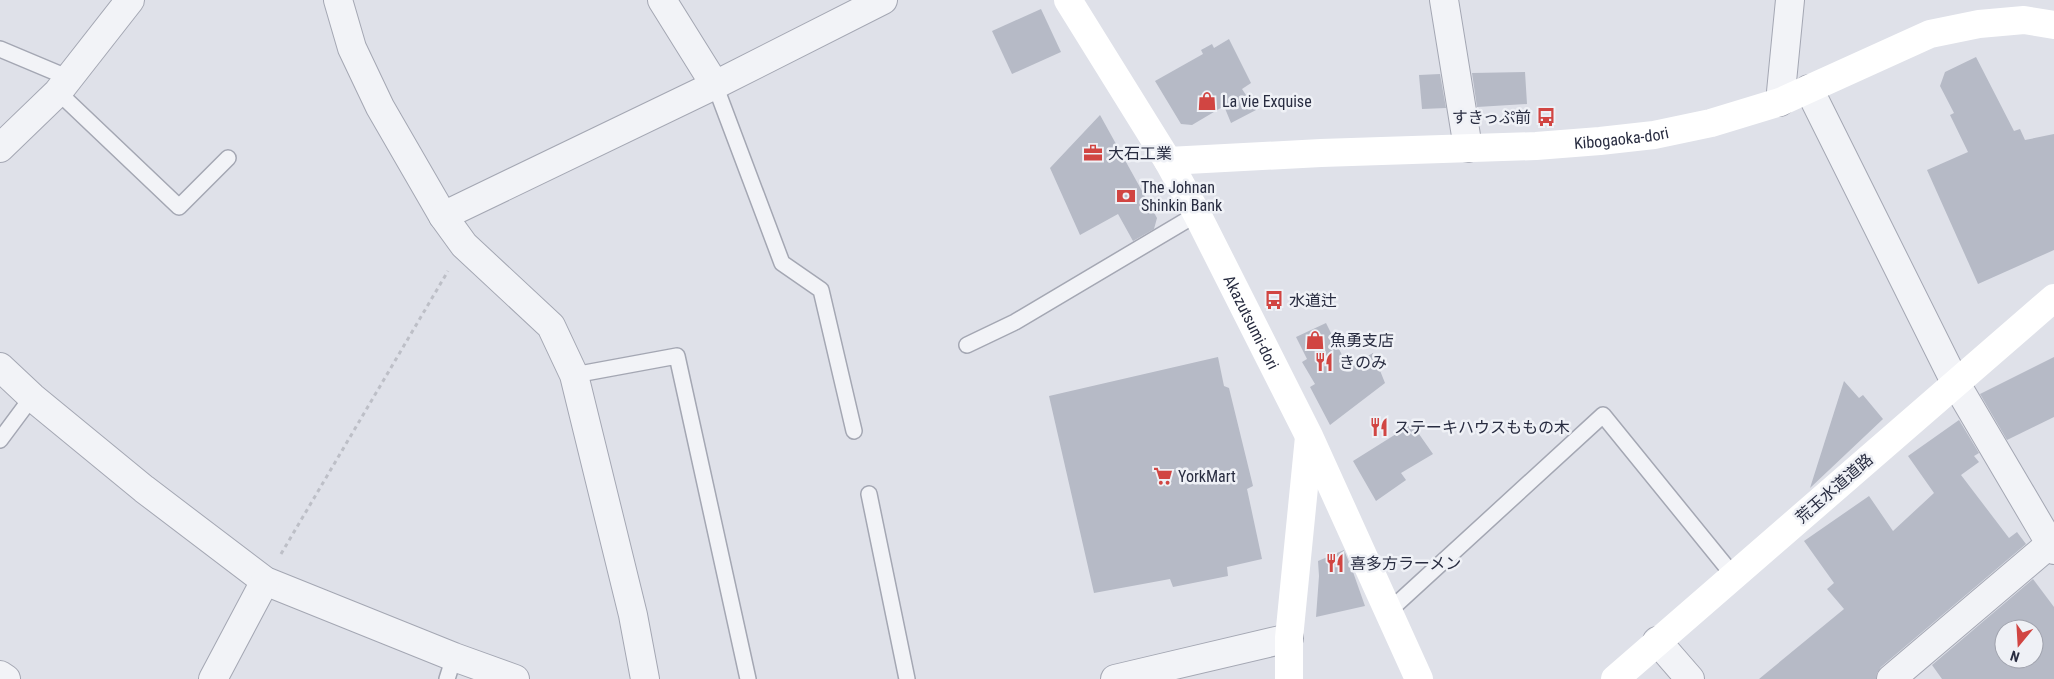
<svg xmlns="http://www.w3.org/2000/svg" width="2054" height="679" viewBox="0 0 2054 679" font-family="'Roboto Condensed','Noto Sans JP',sans-serif">
	<style>
		.building { fill: #b6bac6; fill-rule: evenodd }
		.lines { fill: none; stroke-linecap: round; stroke-linejoin: round }
		.lane-casing { stroke: #a4a7b3; stroke-width: 18 }
		.street-casing { stroke: #a4a7b3; stroke-width: 30 }
		.path { stroke: #bdbfc7; stroke-width: 3; stroke-dasharray: 4 4; stroke-linecap: butt }
		.lane { stroke: #f2f3f7; stroke-width: 15 }
		.street { stroke: #f2f3f7; stroke-width: 28 }
		.secondary { stroke: #fff; stroke-width: 28 }
		.labels { text-anchor: middle; stroke-width: 5; stroke-linejoin: round; paint-order: stroke }
		.poi-label { font-size: 16px; fill: #282c40; stroke: #eff1f6; text-anchor: start }
		.street-label { font-size: 16px; fill: #282c40; stroke: #eff1f6 }
	</style>
	<rect width="100%" height="100%" fill="#dfe1e9"/>
	<g class="building">
		<polygon points="1041,9 1061,52 1012,74 992,31"/>
		<polygon points="1229,39 1251,83 1242,89 1256,110 1231,123 1224,106 1192,125 1181,124 1155,81 1203,54 1201,50 1212,44 1214,48"/>
		<polygon points="1976,57 2014,131 2020,129 2025,140 2054,134 2054,250 1978,284 1927,170 1968,152 1950,115 1954,113 1940,86 1945,72"/>
		<polygon points="1525,72 1527,104 1477,107 1472,73"/>
		<polygon points="1440,74 1446,108 1422,109 1419,75"/>
		<polygon points="1100,115 1157,218 1154,229 1133,241 1118,214 1080,235 1050,168"/>
		<polygon points="1326,323 1348,367 1373,353 1385,383 1330,425 1310,387 1315,384 1302,362 1307,359 1296,337"/>
		<polygon points="1218,357 1224,386 1229,388 1253,486 1247,489 1262,559 1227,567 1228,576 1173,587 1170,579 1094,593 1049,396"/>
		<polygon points="2054,357 2054,417 2007,440 1980,394"/>
		<polygon points="1844,381 1859,398 1863,395 1883,419 1810,488"/>
		<polygon points="1959,420 1979,453 1974,456 1979,462 1961,475 2009,538 2017,532 2026,544 1881,667 1877,673 1876,679 1759,679 1844,609 1827,589 1834,583 1804,541 1869,496 1893,531 1934,493 1908,456"/>
		<polygon points="1412,424 1433,454 1401,473 1406,480 1376,501 1353,461"/>
		<polygon points="1344,550 1353,572 1365,606 1316,617 1319,576 1318,561"/>
		<path d="M2033,579l21,28v72h-112l-10,-14zM2004,629h30v30h-30z"/>
	</g>
	<g class="lines">
		<g class="lane-casing">
			<g id="lane">
				<polyline points="0,49 69,78"/>
				<polyline points="715,85 782,263 821,290 854,431"/>
				<polyline points="58,92 179,207 228,158"/>
				<polyline points="967,345 1015,322 1197,214"/>
				<polyline points="574,375 677,356 748,679"/>
				<polyline points="0,440 32,397"/>
				<polyline points="869,494 907,679"/>
				<polyline points="1389,611 1603,415 1733,575"/>
				<polyline points="447,679 454,657"/>
			</g>
		</g>
		<g class="street-casing">
			<g id="street">
				<polyline points="338,0 352,48 380,107 443,216 464,245 551,326 574,375 633,615 645,679"/>
				<polyline points="662,0 715,85"/>
				<polyline points="1444,0 1468,148"/>
				<polyline points="1809,89 1955,382 2054,550"/>
				<polyline points="1780,102 1790,0"/>
				<polyline points="0,148 58,92 130,0"/>
				<polyline points="443,216 715,85 883,0"/>
				<polyline points="0,367 32,397 144,489 265,581 454,657 515,679"/>
				<polyline points="1657,641 1690,679"/>
				<polyline points="0,675 6,679"/>
				<polyline points="213,679 265,581"/>
				<polyline points="1115,679 1289,638"/>
				<polyline points="1891,679 2050,544"/>
			</g>
		</g>
		<polyline class="path" points="281,554 448,271"/>
		<use href="#lane" class="lane"/>
		<use href="#street" class="street"/>
		<g class="secondary">
			<path id="s1" d="M1068,0l100,161 29,53 112,222 110,243"/>
			<path id="s2" d="M1168,161l153,-8 215,-7 64,-5 54,-6 57,-12 69,-21 150,-68 49,-10 45,-4 30,5"/>
			<polyline points="1289,679 1289,638 1309,437"/>
			<polyline points="1615,679 2054,298"/>
		</g>
	</g>
	<defs>
		<g id="shop-bare" transform="scale(1.5)"><path d="M-5-2.5h2.3a2.7 3.5 0 0 1 5.4 0H5L5.5 6h-11ZM-1.5-2.5h3a1.5 2.3 0 0 0-3 0Z" fill="#d14542" stroke="#eff1f6" stroke-width="2.5" paint-order="stroke"/></g>
		<g id="bus-bare" transform="scale(1.5)"><path d="M-5-6H5V4H4V6H2V4H-2V6H-4V4H-5ZM-3.5-4V0h7V-4ZM-3.5 1.2v1.5H-2V1.2ZM2 1.2v1.5H3.5V1.2Z" fill="#d14542" stroke="#eff1f6" stroke-width="2.5" paint-order="stroke"/></g>
		<g id="office-bare" transform="scale(1.5)"><path d="M-6-3h4V-5.5h4V-3h4V5H-6ZM-1-4.5V-3h2v-1.5ZM-6 0V1H6V0Z" fill="#d14542" stroke="#eff1f6" stroke-width="2.5" paint-order="stroke"/></g>
		<g id="bank-bare" transform="scale(1.5)"><path d="M-6-4H6V4H-6ZM0-2.3a2.3 2.3 0 1 0 0 4.6a2.3 2.3 0 1 0 0-4.6Z" fill="#d14542" stroke="#eff1f6" stroke-width="2.5" paint-order="stroke"/></g>
		<g id="restaurant-bare" transform="scale(1.5)"><path d="M-5-6h1v4h1v-4h1v4h1v-4h1v5L-1.5 .5V6h-2V.5L-5-1ZM5-6V6H3V1.5H1.5Q1.5-4 5-6Z" fill="#d14542" stroke="#eff1f6" stroke-width="2.5" paint-order="stroke"/></g>
		<g id="supermarket-bare" transform="scale(1.5)"><path d="M-6-5.5h2.5l.6 2H6L4.5 2H-2.5L-4.4-4H-6ZM-1.5 3.2a1.3 1.3 0 1 0 .1 0ZM3 3.2a1.3 1.3 0 1 0 .1 0Z" fill="#d14542" stroke="#eff1f6" stroke-width="2.5" paint-order="stroke"/></g>
	</defs>
	<g fill-rule="evenodd">
		<use href="#shop-bare" x="1207" y="101"/>
		<use href="#bus-bare" x="1546" y="117"/>
		<use href="#office-bare" x="1093" y="153"/>
		<use href="#bank-bare" x="1126" y="196"/>
		<use href="#bus-bare" x="1274" y="300"/>
		<use href="#shop-bare" x="1315" y="340"/>
		<use href="#restaurant-bare" x="1324" y="362"/>
		<use href="#restaurant-bare" x="1379" y="427"/>
		<use href="#supermarket-bare" x="1163" y="476"/>
		<use href="#restaurant-bare" x="1335" y="563"/>
	</g>
	<g class="labels">
		<g class="poi-label">
			<text x="1222" y="107">La vie Exquise</text>
			<text x="1531" y="123" text-anchor="end">すきっぷ前</text>
			<text x="1108" y="159">大石工業</text>
			<text x="1141" y="193">The Johnan<tspan x="1141" dy="18">Shinkin Bank</tspan></text>
			<text x="1289" y="306">水道辻</text>
			<text x="1330" y="346">魚勇支店</text>
			<text x="1339" y="368">きのみ</text>
			<text x="1394" y="433">ステーキハウスももの木</text>
			<text x="1178" y="482">YorkMart</text>
			<text x="1350" y="569">喜多方ラーメン</text>
		</g>
		<g class="street-label">
			<text dy="6" stroke="none"><textPath href="#s2" startOffset="454">Kibogaoka-dori</textPath></text>
			<text dy="6" stroke="none"><textPath href="#s1" startOffset="371">Akazutsumi-dori</textPath></text>
			<text transform="translate(1834 488) rotate(-41)" y="6">荒玉水道道路</text>
		</g>
	</g>
	<g transform="translate(2019 644) rotate(198)"><circle r="24" fill="#eff1f6" stroke="#9fa2ad"/>
	<path d="M0-4L9 19L0 12L-9 19Z" fill="#d14542"/>
	<text y="-8" font-size="14" font-weight="bold" text-anchor="middle" fill="#282c40">N</text>
	</g>
</svg>
